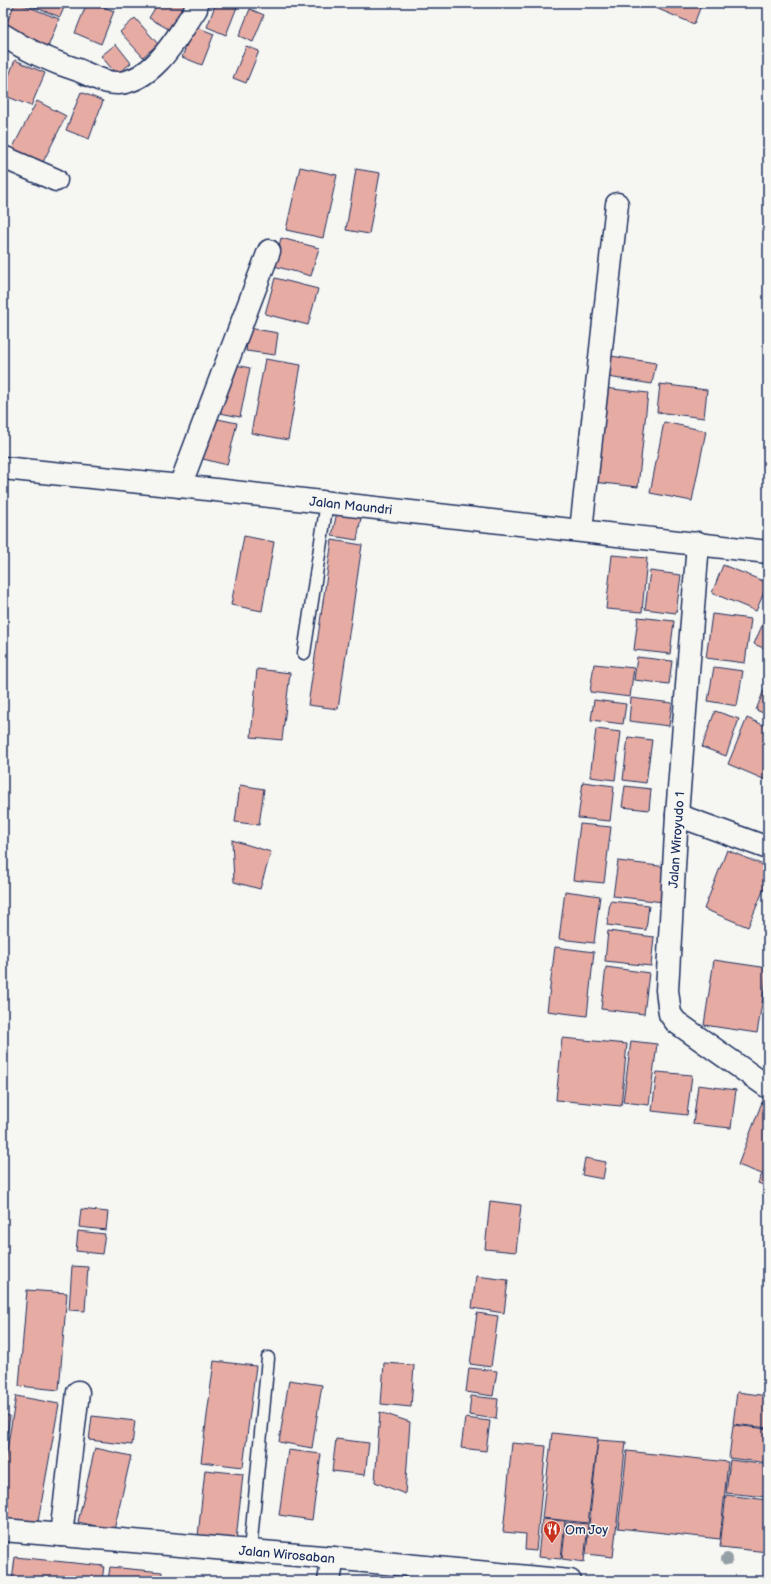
<svg xmlns="http://www.w3.org/2000/svg" width="771" height="1584" viewBox="0 0 771 1584" font-family="'Balsamiq Sans',sans-serif">
	<style>
		.building { fill: #e6aba3; stroke: #1b2f5e }
		.lines { fill: none; stroke-linecap: round; stroke-linejoin: round }
		.service-casing { stroke: #1b2f5e; stroke-width: 15 }
		.minor-casing { stroke: #1b2f5e; stroke-width: 25 }
		.secondary-casing { stroke: #1b2f5e; stroke-width: 25 }
		.service { stroke: #f6f6f2; stroke-width: 12 }
		.minor { stroke: #f6f6f2; stroke-width: 22 }
		.secondary { stroke: #f6f6f2; stroke-width: 22 }
		.tree { fill: #959fa6 }
		.labels { text-anchor: middle; stroke-width: 3; stroke-linejoin: round; paint-order: stroke }
		.street-label { font-size: 13px; fill: #1b2f5e; stroke: #f6f6f2 }
		.poi-label { font-size: 13px; fill: #1b2f5e; stroke: #f6f6f2; text-anchor: start }
	</style>
	<rect width="100%" height="100%" fill="#f6f6f2"/>
	<filter id="ink" filterUnits="userSpaceOnUse"><feTurbulence type="fractalNoise" baseFrequency=".025" numOctaves="2"/><feDisplacementMap in="SourceGraphic" scale="8" xChannelSelector="R" yChannelSelector="G"/><feConvolveMatrix kernelMatrix="1 2 1 2 8 2 1 2 1" color-interpolation-filters="sRGB"/></filter>
	<g filter="url(#ink)">
		<g class="building">
			<polygon points="15,3 19,3 59,19 48,47 4,30"/>
			<polygon points="24,3 66,3 60,17"/>
			<polygon points="87,3 94,3 114,11 101,44 75,33"/>
			<polygon points="158,3 186,3 170,30 149,18"/>
			<polygon points="216,3 227,3 237,7 226,35 207,27"/>
			<polygon points="653,3 702,3 694,24 651,6"/>
			<polygon points="250,9 264,15 253,42 239,36"/>
			<polygon points="135,18 158,44 143,57 120,32"/>
			<polygon points="194,26 214,34 202,65 182,57"/>
			<polygon points="116,44 131,63 117,75 101,56"/>
			<polygon points="246,46 259,51 246,83 233,78"/>
			<polygon points="15,60 45,73 31,106 3,95 3,91"/>
			<polygon points="81,92 103,101 89,139 66,130"/>
			<polygon points="37,101 66,116 42,164 12,149"/>
			<polygon points="300,167 337,175 323,238 286,230"/>
			<polygon points="356,169 380,173 369,234 346,230"/>
			<polygon points="281,238 319,248 311,276 274,266"/>
			<polygon points="275,278 318,289 308,325 265,314"/>
			<polygon points="249,328 278,333 275,355 246,351"/>
			<polygon points="611,356 656,363 652,384 608,377"/>
			<polygon points="265,359 301,365 288,440 251,433"/>
			<polygon points="231,364 250,368 240,417 220,413"/>
			<polygon points="660,384 707,390 704,418 657,412"/>
			<polygon points="604,388 648,393 638,487 593,482"/>
			<polygon points="208,417 237,423 227,465 199,458"/>
			<polygon points="664,422 706,431 692,501 650,493"/>
			<polygon points="338,507 362,512 357,540 332,536"/>
			<polygon points="244,536 274,542 262,611 231,605"/>
			<polygon points="332,540 362,545 338,709 308,705"/>
			<polygon points="612,555 647,558 642,612 606,609"/>
			<polygon points="723,565 768,583 756,611 712,593"/>
			<polygon points="650,571 681,575 676,613 645,609"/>
			<polygon points="768,612 768,650 754,644"/>
			<polygon points="712,614 751,619 745,663 706,658"/>
			<polygon points="638,617 674,621 670,654 634,650"/>
			<polygon points="637,657 672,661 669,684 634,680"/>
			<polygon points="594,664 634,668 630,697 590,692"/>
			<polygon points="714,667 743,671 737,706 708,701"/>
			<polygon points="257,669 290,673 282,740 251,737"/>
			<polygon points="768,680 768,715 756,710"/>
			<polygon points="631,698 672,703 669,726 629,721"/>
			<polygon points="594,700 626,704 623,724 591,720"/>
			<polygon points="715,711 739,719 726,756 702,747"/>
			<polygon points="747,718 768,727 768,781 728,764"/>
			<polygon points="596,729 621,732 615,780 590,777"/>
			<polygon points="628,737 652,740 646,783 623,780"/>
			<polygon points="583,782 614,786 610,821 578,818"/>
			<polygon points="240,785 264,789 259,825 235,822"/>
			<polygon points="625,786 651,789 649,810 622,807"/>
			<polygon points="580,824 611,827 604,883 573,880"/>
			<polygon points="232,840 271,852 260,889 234,882"/>
			<polygon points="727,850 768,867 768,879 748,927 704,909"/>
			<polygon points="618,861 667,867 663,902 613,896"/>
			<polygon points="565,891 600,896 594,943 559,939"/>
			<polygon points="610,901 649,905 646,930 607,925"/>
			<polygon points="608,931 654,937 651,966 605,961"/>
			<polygon points="555,947 594,952 587,1016 547,1011"/>
			<polygon points="714,960 768,968 757,1033 704,1025"/>
			<polygon points="606,967 649,973 644,1014 601,1009"/>
			<polygon points="562,1038 627,1044 621,1106 556,1100"/>
			<polygon points="631,1041 657,1044 649,1105 623,1102"/>
			<polygon points="657,1072 692,1075 687,1115 652,1111"/>
			<polygon points="698,1085 736,1090 731,1128 693,1124"/>
			<polygon points="762,1102 768,1104 768,1187 758,1183 762,1174 738,1165"/>
			<polygon points="585,1158 606,1162 603,1179 582,1175"/>
			<polygon points="490,1201 521,1205 516,1252 485,1249"/>
			<polygon points="81,1209 108,1212 106,1230 79,1227"/>
			<polygon points="78,1231 105,1234 102,1254 76,1251"/>
			<polygon points="72,1266 88,1267 85,1311 69,1310"/>
			<polygon points="476,1276 508,1280 504,1313 472,1308"/>
			<polygon points="27,1290 67,1293 59,1390 19,1386"/>
			<polygon points="477,1313 498,1316 491,1367 470,1364"/>
			<polygon points="214,1361 256,1366 243,1467 201,1462"/>
			<polygon points="384,1363 414,1365 411,1407 381,1404"/>
			<polygon points="469,1368 497,1371 493,1396 466,1392"/>
			<polygon points="289,1380 322,1385 312,1448 279,1442"/>
			<polygon points="737,1392 768,1396 768,1428 733,1424"/>
			<polygon points="16,1396 59,1404 37,1527 3,1521 3,1473"/>
			<polygon points="471,1396 498,1399 496,1419 469,1415"/>
			<polygon points="380,1412 410,1422 405,1494 375,1482"/>
			<polygon points="3,1414 10,1416 3,1461"/>
			<polygon points="92,1416 135,1421 132,1445 89,1440"/>
			<polygon points="465,1418 490,1421 486,1451 461,1448"/>
			<polygon points="733,1425 768,1429 768,1463 729,1458"/>
			<polygon points="552,1433 598,1438 588,1523 542,1518"/>
			<polygon points="336,1439 369,1443 365,1475 332,1471"/>
			<polygon points="598,1440 626,1442 613,1557 586,1554"/>
			<polygon points="512,1443 546,1446 536,1551 525,1550 526,1534 503,1532"/>
			<polygon points="95,1448 131,1456 114,1530 78,1522"/>
			<polygon points="288,1450 321,1454 312,1520 279,1515"/>
			<polygon points="627,1451 728,1462 720,1539 618,1528"/>
			<polygon points="730,1460 768,1465 768,1497 726,1493"/>
			<polygon points="205,1470 243,1474 236,1540 198,1536"/>
			<polygon points="726,1495 768,1500 768,1552 720,1547"/>
			<polygon points="542,1519 565,1521 561,1559 538,1557"/>
			<polygon points="566,1522 588,1524 584,1562 562,1559"/>
			<polygon points="15,1557 104,1566 102,1581 12,1581"/>
			<polygon points="110,1567 162,1572 161,1581 108,1581"/>
		</g>
		<g class="lines">
			<g class="service-casing">
				<g id="service">
					<polyline points="304,653 327,502"/>
					<polyline points="250,1551 268,1358"/>
				</g>
			</g>
			<g class="minor-casing">
				<g id="minor">
					<path d="M3,35c23,15 49,27 75,35 12,5 27,14 41,13 36,-3 59,-48 77,-74"/>
					<polyline points="3,157 56,180"/>
					<polyline points="3,468 180,486 768,552"/>
					<polyline points="180,486 269,251"/>
					<polyline points="581,530 617,204"/>
					<polyline points="698,543 677,815 667,990 670,1014 676,1022 768,1087"/>
					<polyline points="677,815 768,848"/>
					<polyline points="61,1535 78,1392"/>
					<polyline points="329,1581 333,1558"/>
				</g>
			</g>
			<g class="secondary-casing">
				<polyline id="secondary" points="3,1530 333,1558 570,1581"/>
			</g>
			<use href="#service" class="service"/>
			<use href="#minor" class="minor"/>
			<use href="#secondary" class="secondary"/>
		</g>
		<circle class="tree" cx="727" cy="1559" r="6"/>
	</g>
	<defs>
		<g id="restaurant-pin" transform="scale(0.9)"><path d="M0 17L-7.5 6A9.5 9.5 0 1 1 7.5 6Z" fill="#c8321e" stroke="#f6f6f2"/><path d="M-5-6h1v4h1v-4h1v4h1v-4h1v5L-1.5 .5V6h-2V.5L-5-1ZM5-6V6H3V1.5H1.5Q1.5-4 5-6Z" fill="#fff"/></g>
	</defs>
	<g fill-rule="evenodd">
		<use href="#restaurant-pin" x="552" y="1529"/>
	</g>
	<g class="labels">
		<g class="street-label">
			<text transform="translate(351 505) rotate(6)" y="5">Jalan Maundri</text>
			<text transform="translate(676 840) rotate(-86)" y="5">Jalan Wiroyudo 1</text>
			<text transform="translate(287 1554) rotate(5)" y="5">Jalan Wirosaban</text>
		</g>
		<g class="poi-label">
			<text x="565" y="1534">Om Joy</text>
		</g>
	</g>
	<rect width="771" height="1584" fill="none" stroke="#f6f6f2" stroke-width="16"/>
	<rect x="8" y="8" width="755" height="1568" fill="none" stroke="#1b2f5e" stroke-width="1.5" filter="url(#ink)"/>
</svg>
